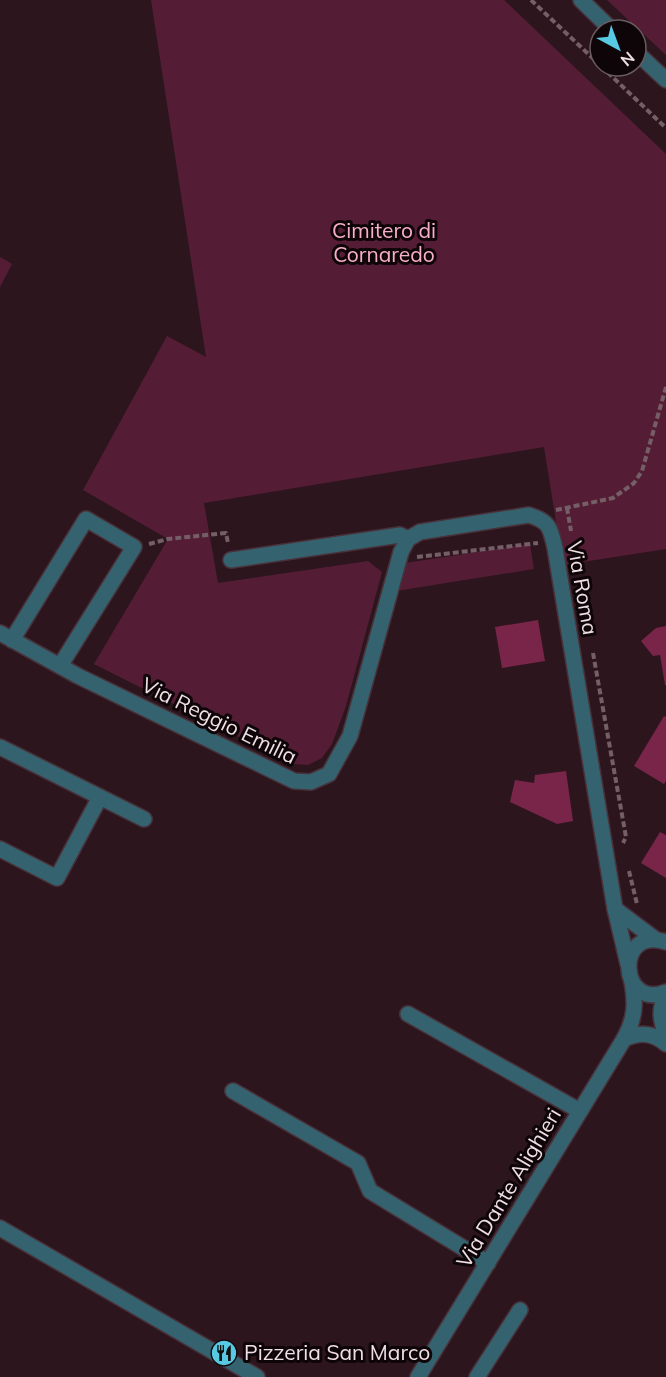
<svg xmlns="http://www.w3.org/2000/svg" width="666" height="1377" viewBox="0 0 666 1377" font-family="Mulish,sans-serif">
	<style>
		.green { fill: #551d35 }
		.building { fill: #782549 }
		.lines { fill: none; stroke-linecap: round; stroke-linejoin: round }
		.minor-casing { stroke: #48313a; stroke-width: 18 }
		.path { stroke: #745f66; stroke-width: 4; stroke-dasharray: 6 3; stroke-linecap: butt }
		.minor { stroke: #34636f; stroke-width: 15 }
		.labels { text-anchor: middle; stroke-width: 6; stroke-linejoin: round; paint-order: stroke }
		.park-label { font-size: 21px; fill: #f7aec7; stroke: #0e0508 }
		.street-label { font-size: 21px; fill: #f0dfe4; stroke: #0e0508 }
		.poi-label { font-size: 21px; fill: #f0dfe4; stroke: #0e0508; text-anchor: start }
	</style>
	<rect width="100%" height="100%" fill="#2d151e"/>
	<g class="green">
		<polygon points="151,0 504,0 666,154 666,549 563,565 544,447 204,503 218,583 368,561 382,572 346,706 332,744 322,758 308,765 293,764 94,664 168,539 83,490 167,336 206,357"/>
		<polygon points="607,0 666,0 666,55"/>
		<polygon points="0,257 12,264 0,287"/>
		<polygon points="530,544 534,569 396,591 405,563"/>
	</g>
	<g class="building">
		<polygon points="538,620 545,661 502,668 495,627"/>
		<polygon points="666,626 666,685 665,685 660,655 653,656 641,641 656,628"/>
		<polygon points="664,716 666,717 666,781 664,784 634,766"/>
		<polygon points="566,771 573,821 557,824 510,802 515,780 534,783 535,775"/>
		<polygon points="660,832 666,835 666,878 641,863"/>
	</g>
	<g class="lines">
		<g class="minor-casing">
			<g id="minor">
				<polyline points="581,0 612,30"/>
				<polyline points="636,52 666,80"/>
				<polyline points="231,560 400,535 408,539"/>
				<path d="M0,633l78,43 216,105 17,1 18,-8 21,-38 51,-184 7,-13 12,-7 109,-17c21,7 21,12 26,33l60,361 13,55"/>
				<polyline points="12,640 86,519 134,547 60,666"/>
				<polyline points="0,747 144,819"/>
				<polyline points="0,849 57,878 100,797"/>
				<polyline points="615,909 655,939"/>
				<path d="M666,942c-52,-17 -47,69 0,50"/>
				<path d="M666,996c-8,14 -5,25 0,40"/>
				<polyline points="408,1014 580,1111"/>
				<path d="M624,1039c15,-7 29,-7 42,5"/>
				<polyline points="233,1091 358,1163 370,1191 488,1263"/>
				<polyline points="0,1228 257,1377"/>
				<path d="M418,1377l206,-338c11,-20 12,-35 8,-57"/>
				<polyline points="477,1377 520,1310"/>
			</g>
		</g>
		<g class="path">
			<polyline points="531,0 600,65"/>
			<polyline points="601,66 666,128"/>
			<polyline points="567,508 571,531"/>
			<polyline points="556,510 613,498 634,483 642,471 666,387"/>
			<polyline points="149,544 168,539 226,533 228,543"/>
			<polyline points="417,557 538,543"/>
			<polyline points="593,653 626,837 623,843"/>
			<polyline points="629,871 637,904"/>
		</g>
		<use href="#minor" class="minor"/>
	</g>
	<defs>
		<g id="restaurant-disc" transform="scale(1.35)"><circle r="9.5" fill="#58c9e3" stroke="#0e0508"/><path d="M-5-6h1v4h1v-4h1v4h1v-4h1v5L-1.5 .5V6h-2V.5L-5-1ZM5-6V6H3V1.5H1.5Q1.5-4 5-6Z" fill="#111"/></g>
	</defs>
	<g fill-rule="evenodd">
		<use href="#restaurant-disc" x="224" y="1353"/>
	</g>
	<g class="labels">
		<g class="park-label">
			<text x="384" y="238">Cimitero di<tspan x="384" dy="24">Cornaredo</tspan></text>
		</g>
		<g class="street-label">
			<text transform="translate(582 588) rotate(80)" y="7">Via Roma</text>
			<text transform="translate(219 721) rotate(26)" y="7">Via Reggio Emilia</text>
			<text transform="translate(509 1188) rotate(-59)" y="7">Via Dante Alighieri</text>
		</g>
		<g class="poi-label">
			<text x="244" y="1360">Pizzeria San Marco</text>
		</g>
	</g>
	<g transform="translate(618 48) rotate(139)"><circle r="28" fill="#0e0508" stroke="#685c60" stroke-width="1.5"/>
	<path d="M0-4.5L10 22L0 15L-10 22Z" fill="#58c9e3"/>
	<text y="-9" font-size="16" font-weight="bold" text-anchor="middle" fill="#f0dfe4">N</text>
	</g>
</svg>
